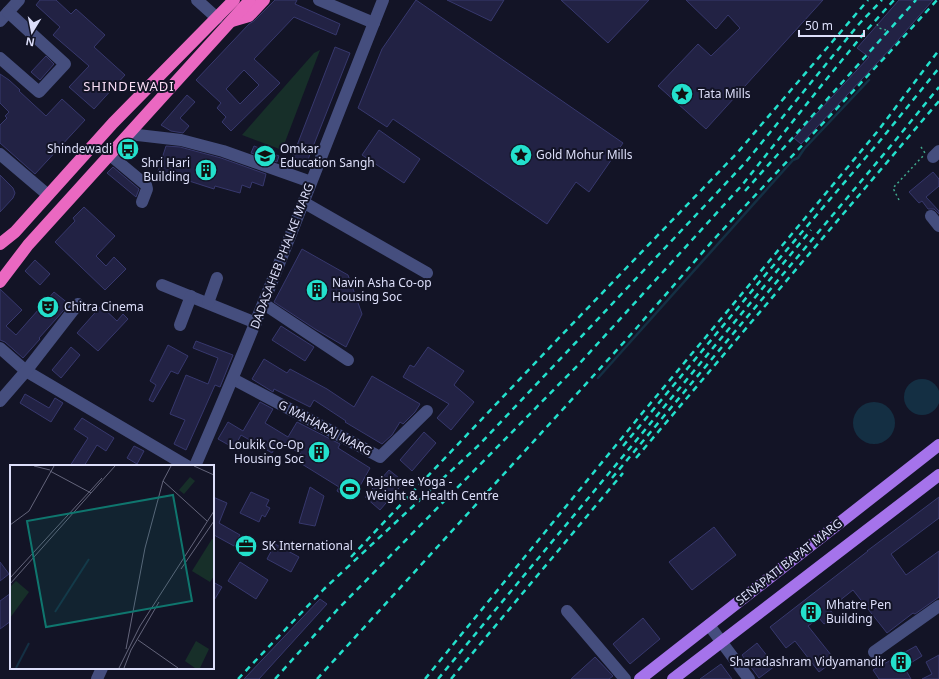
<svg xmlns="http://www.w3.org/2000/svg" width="939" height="679" viewBox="0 0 939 679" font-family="'Noto Sans',sans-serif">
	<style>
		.green { fill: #172f29 }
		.water { fill: #142f43 }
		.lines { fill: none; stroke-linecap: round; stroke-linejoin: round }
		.stream { stroke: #142f43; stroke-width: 2.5 }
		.building { fill: #224; stroke: #37386d; fill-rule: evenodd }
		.path { stroke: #41aa8e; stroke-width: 1.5; stroke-dasharray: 2 3; stroke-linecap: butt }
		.minor { stroke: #454e7e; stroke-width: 12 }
		.major { stroke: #a573eb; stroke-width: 12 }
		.highway { stroke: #ea68c1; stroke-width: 12 }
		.rail { stroke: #23e0cc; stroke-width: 2.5; stroke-dasharray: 6 5; stroke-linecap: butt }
		.labels { text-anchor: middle; stroke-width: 4; stroke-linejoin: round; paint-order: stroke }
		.poi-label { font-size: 12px; fill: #dddffa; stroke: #131426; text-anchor: start }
		.street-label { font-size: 12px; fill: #dddffa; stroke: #131426 }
		.neighbourhood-label { font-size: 13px; letter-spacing: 1px; fill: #fadff6; stroke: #131426 }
		.inset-river { fill: none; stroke: #142f43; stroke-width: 2 }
		.inset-road { fill: none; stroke: #64657b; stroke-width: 1 }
		.view { fill: #0f766e; fill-opacity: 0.15; stroke: #0f766e; stroke-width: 2 }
		.inset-edge { fill: none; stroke: #dddffa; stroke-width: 2 }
	</style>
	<rect width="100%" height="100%" fill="#131426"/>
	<polygon class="green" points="320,50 282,150 242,135 314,53"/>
	<g class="water">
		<circle cx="922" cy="397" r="18"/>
		<circle cx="874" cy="423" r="21"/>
	</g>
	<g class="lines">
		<polyline class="stream" points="598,378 793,160 798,158 804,149 869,80"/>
	</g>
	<g class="building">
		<polygon points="40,0 56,0 71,14 76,9 105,35 94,47 125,75 94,109 69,87 89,66 53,35 60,27 36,5"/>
		<path d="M275,0h22l-2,4 45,20 -4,11 -42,-18 -40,42 26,24 -49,48 -9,-9 4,-5 -9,-9 4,-5 -25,-23 53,-56 5,-3zM244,70l15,15 -19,19 -14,-15z"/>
		<polygon points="416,0 623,143 589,192 576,182 547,224 393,119 387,127 358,108 382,49"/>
		<polygon points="447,0 504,0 491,21"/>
		<polygon points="561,0 649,0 608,43"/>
		<polygon points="686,0 823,0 706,129 658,86 698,44 711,56 740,28 728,15 716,29"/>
		<polygon points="899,0 933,0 891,48 801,144 794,138 869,57 857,48"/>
		<polygon points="335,47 350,53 305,167 291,161"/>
		<polygon points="46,56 54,64 40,80 31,72"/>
		<polygon points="0,74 9,80 20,90 19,91 46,116 62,99 85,120 35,174 0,143 0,125 7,118 5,116 9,112 0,103"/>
		<polygon points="187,95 195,102 180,118 189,126 183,133 171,131 161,125"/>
		<polygon points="379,130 420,159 404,183 362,155"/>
		<polygon points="166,146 180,147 221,158 266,174 263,186 252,182 250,188 242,185 240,193 215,186 214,189 158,171"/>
		<polygon points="254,146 279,156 277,162 251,153"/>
		<polygon points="113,167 139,189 136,197 107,173"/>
		<polygon points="933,172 939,179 939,186 926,197 939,211 939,214 934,209 928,209 922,201 919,203 909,192"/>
		<polygon points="0,175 13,188 15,193 13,198 0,212"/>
		<polygon points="84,207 115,236 96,256 106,266 114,257 126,269 105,290 55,242 75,221 73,218"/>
		<polygon points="302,249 348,275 362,314 346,347 315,329 274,302"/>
		<polygon points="35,260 50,274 40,285 25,271"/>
		<polygon points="0,289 22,310 6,326 16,335 54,292 69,304 57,318 39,338 40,339 23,358 5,342 0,340"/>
		<polygon points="101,306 117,321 123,314 128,319 98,351 77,333"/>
		<polygon points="281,326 314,347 305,361 272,340"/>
		<polygon points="196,341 233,355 220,387 215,385 186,450 174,444 185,420 170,414 186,375 208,384 218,358 193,348"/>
		<polygon points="168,345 188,356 178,374 171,371 153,402 149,400 156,385 150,381"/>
		<polygon points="71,347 80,355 61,378 52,370"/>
		<polygon points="428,347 464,371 454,385 474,402 451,430 437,418 449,404 403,377 410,365 414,367"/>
		<polygon points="264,359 287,373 290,369 327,389 354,407 372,376 420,404 415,412 403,424 400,422 392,435 382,444 345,422 346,421 314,400 310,407 274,389 273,392 252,379"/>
		<polygon points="25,394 49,408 55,398 63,403 51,422 20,403"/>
		<polygon points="260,402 273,409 265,423 288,437 297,422 340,444 338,448 370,468 352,500 337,491 339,487 297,461 301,454 279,441 272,453 241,435 234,448 218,439 228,422 243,431"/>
		<polygon points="82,418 114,438 106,451 97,445 84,466 70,466 88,438 74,429"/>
		<polygon points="424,432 436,443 412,471 400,460"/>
		<polygon points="134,446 144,451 137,464 127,458"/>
		<polygon points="389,470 404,482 380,510 365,497"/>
		<polygon points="310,487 324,496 315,526 299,523"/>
		<polygon points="251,492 269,500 266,506 270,508 265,517 262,515 259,522 240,513"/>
		<polygon points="213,497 227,503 219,523 240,535 234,546 214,535 213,537"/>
		<polygon points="939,497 939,518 891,554 906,575 939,551 939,597 915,614 913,613 887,633 853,590 829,609 835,616 824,624 819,618 808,626 835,660 819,672 795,641 786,648 770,627 868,551 867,551"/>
		<polygon points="714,527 736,555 692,590 669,562"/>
		<polygon points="275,544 299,557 291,572 267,559"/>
		<polygon points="0,562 9,574 0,581"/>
		<polygon points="240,562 268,580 256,599 228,581"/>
		<polygon points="213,582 222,587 213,602"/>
		<polygon points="11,593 11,621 0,629 0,601"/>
		<polygon points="320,599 327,604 259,679 244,679"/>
		<polygon points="643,618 660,639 630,664 613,644"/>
		<polygon points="757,643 775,666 759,678 742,655"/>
		<polygon points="916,646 922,656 904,667 911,679 879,679 873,670"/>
		<polygon points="939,655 939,679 922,679 932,674 926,662"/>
		<polygon points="595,657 613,676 609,679 571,679"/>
		<polygon points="721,664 732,679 700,679"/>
	</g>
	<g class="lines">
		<g class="path">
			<polyline points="877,24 879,28 886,30"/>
			<polyline points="921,147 925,153"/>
			<polyline points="899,200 893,188 923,156"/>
		</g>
		<g class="minor">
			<polyline points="197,0 217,18"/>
			<polyline points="319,0 374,23"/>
			<polyline points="0,21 19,0"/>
			<polyline points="0,58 39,92 65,64 8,12"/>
			<polyline points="129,134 181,140 223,151 311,182"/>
			<polyline points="0,154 48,195"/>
			<polyline points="110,155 146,185 147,189 142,202"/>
			<polyline points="933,157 939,151"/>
			<polyline points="303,202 427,273"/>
			<polyline points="931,216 939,226"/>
			<polyline points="162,285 256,323"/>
			<polyline points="208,303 217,278"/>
			<polyline points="264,304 348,360"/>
			<polyline points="180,325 191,296"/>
			<polyline points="0,348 26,371 187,466"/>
			<polyline points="233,379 380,457 427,411"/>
			<polyline points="0,401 26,371 78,304"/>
			<path d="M195,466c67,-153 126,-310 188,-466"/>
			<polyline points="567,611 625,679"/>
			<polyline points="709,625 749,679"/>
			<polyline points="874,652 939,606"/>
			<polyline points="97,679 102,668"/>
		</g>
		<g class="major">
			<polyline points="640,679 939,445"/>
			<polyline points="673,679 939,475"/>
		</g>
		<g class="highway">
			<polyline points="232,21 249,16 264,0"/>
			<polyline points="0,244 15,232 113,123 234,0"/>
			<polyline points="0,282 28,245 250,0"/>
		</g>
		<g class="rail">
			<polyline points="745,191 916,0"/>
			<polyline points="623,446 761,280 879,142 939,68"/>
			<polyline points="636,458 939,101"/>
			<polyline points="612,478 894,142 939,87"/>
			<polyline points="351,557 555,342 738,152 868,0"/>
			<polyline points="238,679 324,589 480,444 745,163 859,24 882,0"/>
			<polyline points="275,679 337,610 580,363 743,184 825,81 865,32 894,0"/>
			<polyline points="317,679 626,340 716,237 888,54 937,0"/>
			<polyline points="425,679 639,417 877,132 939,50"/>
			<polyline points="438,679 811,230"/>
			<polyline points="451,679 623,473"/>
		</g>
	</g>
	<defs>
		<g id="sight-disc" transform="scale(1.15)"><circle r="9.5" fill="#23e0cc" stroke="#131426"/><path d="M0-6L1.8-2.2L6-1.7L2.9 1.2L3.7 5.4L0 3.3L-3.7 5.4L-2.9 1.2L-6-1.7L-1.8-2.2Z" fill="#111"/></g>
		<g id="bus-disc" transform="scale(1.15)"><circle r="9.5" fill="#23e0cc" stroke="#131426"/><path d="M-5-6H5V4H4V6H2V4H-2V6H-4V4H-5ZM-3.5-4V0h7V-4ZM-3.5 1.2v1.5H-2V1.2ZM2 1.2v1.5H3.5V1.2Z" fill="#111"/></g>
		<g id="school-disc" transform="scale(1.15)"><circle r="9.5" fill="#23e0cc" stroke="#131426"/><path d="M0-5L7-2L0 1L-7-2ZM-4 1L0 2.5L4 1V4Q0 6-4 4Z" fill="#111"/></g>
		<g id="building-disc" transform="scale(1.15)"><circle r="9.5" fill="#23e0cc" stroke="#131426"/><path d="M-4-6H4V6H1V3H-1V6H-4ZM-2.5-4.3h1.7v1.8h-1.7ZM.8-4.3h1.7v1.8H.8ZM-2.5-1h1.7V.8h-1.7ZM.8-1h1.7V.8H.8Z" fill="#111"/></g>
		<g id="theatre-disc" transform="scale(1.15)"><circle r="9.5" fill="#23e0cc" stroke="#131426"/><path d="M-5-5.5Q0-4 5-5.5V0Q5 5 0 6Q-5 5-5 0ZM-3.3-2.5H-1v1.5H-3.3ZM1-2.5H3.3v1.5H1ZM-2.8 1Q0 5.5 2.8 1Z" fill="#111"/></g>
		<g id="stadium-disc" transform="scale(1.15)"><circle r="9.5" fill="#23e0cc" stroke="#131426"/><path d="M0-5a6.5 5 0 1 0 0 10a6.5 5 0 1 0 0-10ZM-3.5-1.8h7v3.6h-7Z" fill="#111"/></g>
		<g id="office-disc" transform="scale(1.15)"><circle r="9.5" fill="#23e0cc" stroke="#131426"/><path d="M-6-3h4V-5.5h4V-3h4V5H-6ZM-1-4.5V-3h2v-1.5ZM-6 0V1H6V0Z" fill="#111"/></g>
	</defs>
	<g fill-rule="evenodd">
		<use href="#sight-disc" x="682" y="94"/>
		<use href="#bus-disc" x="128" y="149"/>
		<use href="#sight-disc" x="521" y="155"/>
		<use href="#school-disc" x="265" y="156"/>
		<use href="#building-disc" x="206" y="170"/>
		<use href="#building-disc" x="317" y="290"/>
		<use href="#theatre-disc" x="48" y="307"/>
		<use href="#building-disc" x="319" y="452"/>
		<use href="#stadium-disc" x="350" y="489"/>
		<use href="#office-disc" x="246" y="546"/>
		<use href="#building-disc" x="811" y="612"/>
		<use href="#building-disc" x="901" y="662"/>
	</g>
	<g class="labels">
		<g class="poi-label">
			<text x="698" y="98">Tata Mills</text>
			<text x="112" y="153" text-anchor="end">Shindewadi</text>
			<text x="280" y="153">Omkar<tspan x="280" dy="14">Education Sangh</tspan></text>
			<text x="536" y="159">Gold Mohur Mills</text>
			<text x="190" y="167" text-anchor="end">Shri Hari<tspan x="190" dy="14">Building</tspan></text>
			<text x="332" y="287">Navin Asha Co-op<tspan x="332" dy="14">Housing Soc</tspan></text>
			<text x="64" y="311">Chitra Cinema</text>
			<text x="304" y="449" text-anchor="end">Loukik Co-Op<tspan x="304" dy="14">Housing Soc</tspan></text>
			<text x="366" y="486">Rajshree Yoga -<tspan x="366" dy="14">Weight &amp; Health Centre</tspan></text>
			<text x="262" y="550">SK International</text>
			<text x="826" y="609">Mhatre Pen<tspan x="826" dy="14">Building</tspan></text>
			<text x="886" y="666" text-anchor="end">Sharadashram Vidyamandir</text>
		</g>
		<g class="street-label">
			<text transform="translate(282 256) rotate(-69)" y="4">DADASAHEB PHALKE MARG</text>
			<text transform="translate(325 428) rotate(28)" y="4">G MAHARAJ MARG</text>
			<text transform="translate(789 562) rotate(-38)" y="4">SENAPATI BAPAT MARG</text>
		</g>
		<g class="neighbourhood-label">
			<text x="129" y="91">SHINDEWADI</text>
		</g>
	</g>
	<g transform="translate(10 465)">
		<rect width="204" height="204" fill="#131426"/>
		<path d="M180,12l5,4 -11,13 -5,-4zM202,74l2,1v36l-4,6 -18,-11zM6,116l13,11 -19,26v-31zM186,176l13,8 -9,19h-5l-10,-7z" fill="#172f29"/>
		<path class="inset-river" d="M45,147l34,-53M6,203l13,-25"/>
		<path class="inset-road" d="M24,1l16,4M184,1l20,9M40,6l41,22M153,16l44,40M0,60l19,-14 25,-45M171,104l33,-48M0,113l92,-100M0,119l105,-118M128,175l40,28M116,184l19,-101 18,-67 8,-15M109,203l21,-42 74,-115M114,203l7,-18 28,-48"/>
		<path class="view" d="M163,30l19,106 -146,26 -19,-106z"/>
		<rect width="204" height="204" class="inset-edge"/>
	</g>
	<g transform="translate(32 32) rotate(190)" stroke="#131426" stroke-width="3" paint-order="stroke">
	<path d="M0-3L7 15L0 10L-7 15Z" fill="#dddffa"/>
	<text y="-6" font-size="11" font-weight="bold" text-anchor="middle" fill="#dddffa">N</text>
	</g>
	<path d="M799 30v6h65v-6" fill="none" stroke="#dddffa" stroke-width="2"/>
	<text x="805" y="30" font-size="12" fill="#dddffa" stroke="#131426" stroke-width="3" paint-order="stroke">50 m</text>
</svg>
